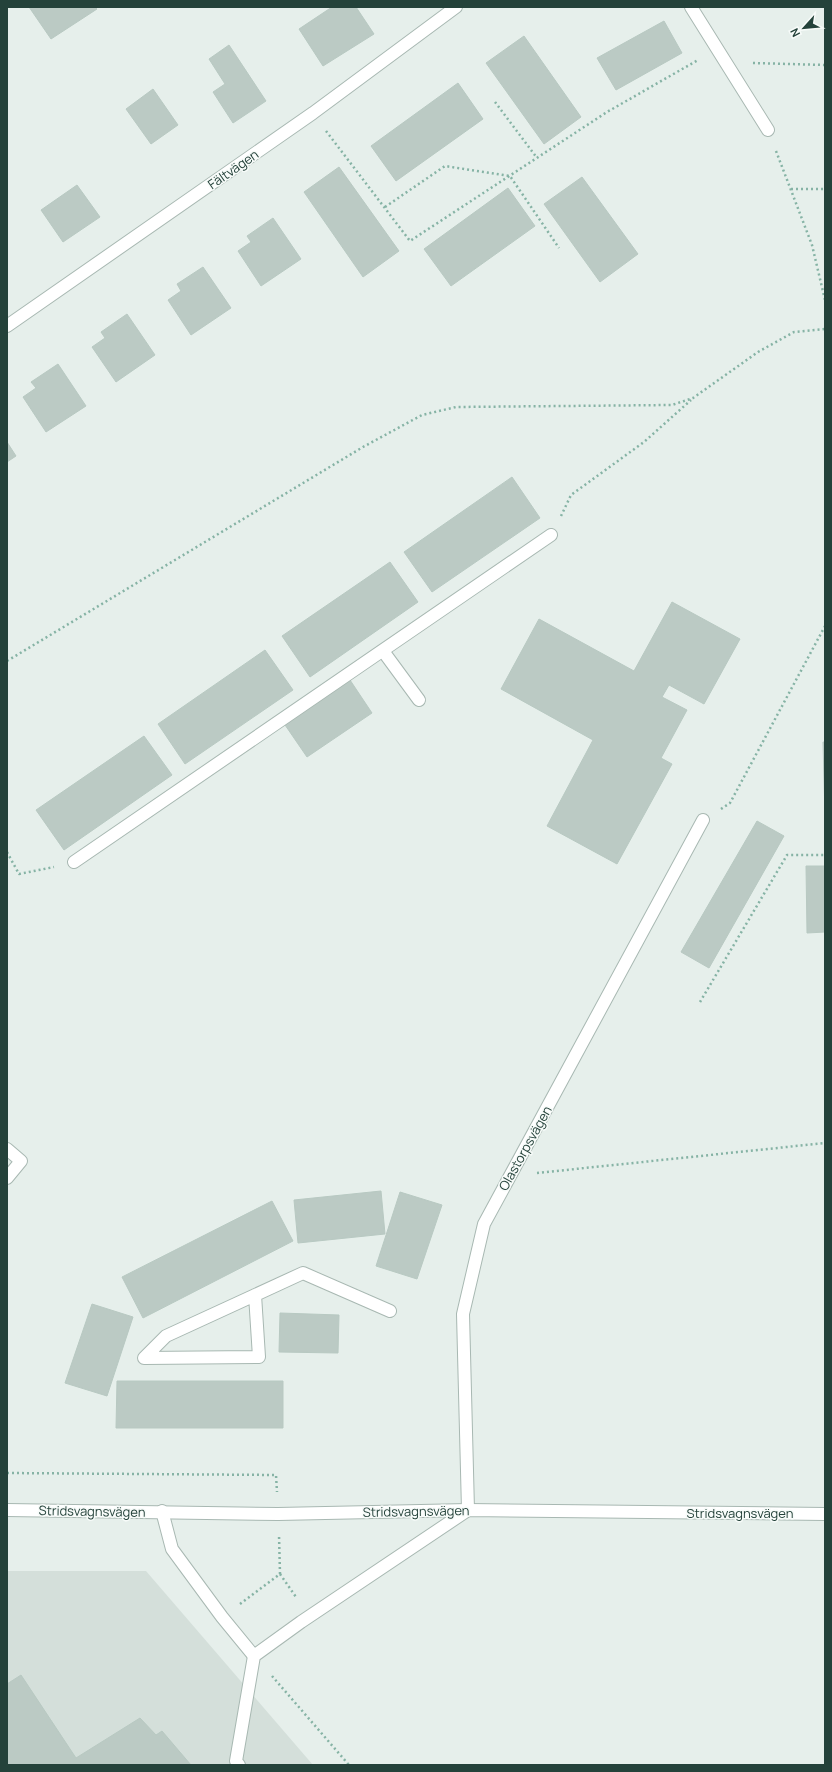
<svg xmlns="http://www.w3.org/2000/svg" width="832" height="1772" viewBox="0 0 832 1772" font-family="Manrope,sans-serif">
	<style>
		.built { fill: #d4dfda }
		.building { fill: #bbcac4; stroke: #b8c9c2 }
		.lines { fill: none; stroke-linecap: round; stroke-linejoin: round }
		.minor-casing { stroke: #a8b8b2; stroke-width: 14 }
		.path { stroke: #86b3a5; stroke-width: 2.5; stroke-dasharray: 2 3; stroke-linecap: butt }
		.minor { stroke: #fff; stroke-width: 12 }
		.labels { text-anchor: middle; stroke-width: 3; stroke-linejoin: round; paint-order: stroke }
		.street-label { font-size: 13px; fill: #24423a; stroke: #f7fbf9 }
	</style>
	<rect width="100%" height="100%" fill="#e6efeb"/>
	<polygon class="built" points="7,1571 146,1571 313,1765 7,1765"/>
	<g class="building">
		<polygon points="29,7 95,7 97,9 51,39"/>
		<polygon points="332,7 356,7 374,34 323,66 299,29"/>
		<polygon points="664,21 682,53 616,90 597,58"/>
		<polygon points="524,36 581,117 544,144 486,63"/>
		<polygon points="229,45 266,101 233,123 213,92 225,84 209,59"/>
		<polygon points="458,83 483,119 396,181 371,146"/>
		<polygon points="153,89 178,125 151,144 126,109"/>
		<polygon points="339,167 399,251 363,277 304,192"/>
		<polygon points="582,177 638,254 600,282 544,204"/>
		<polygon points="77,185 100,217 63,242 41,210"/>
		<polygon points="508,188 535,226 451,286 424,249"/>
		<polygon points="273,218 301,259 261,286 238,251 251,242 247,236"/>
		<polygon points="203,267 231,308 191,335 168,300 181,291 177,284"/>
		<polygon points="127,314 155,355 116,382 92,347 105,338 101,332"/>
		<polygon points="58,364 86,406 46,432 23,397 36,388 31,382"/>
		<polygon points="7,442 16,456 7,462"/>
		<polygon points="512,477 540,518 432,592 404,552"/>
		<polygon points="390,562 418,602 310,677 282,636"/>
		<polygon points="672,602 740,639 704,704 669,685 662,697 687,710 661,758 672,764 617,864 547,826 593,740 501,689 539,619 634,671"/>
		<polygon points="265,650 293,690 185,764 158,724"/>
		<polygon points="348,677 372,713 307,757 283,722"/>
		<polygon points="144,736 172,775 64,850 36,810"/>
		<polygon points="823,742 825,742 825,815"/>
		<polygon points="757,821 784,836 709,968 681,952"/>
		<polygon points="806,866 825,866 825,932 807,933"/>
		<polygon points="381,1191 385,1234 298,1243 294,1200"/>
		<polygon points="400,1192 442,1205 417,1279 376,1266"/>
		<polygon points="272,1201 293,1241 143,1318 122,1277"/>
		<polygon points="92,1304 133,1317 107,1396 65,1383"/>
		<polygon points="280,1313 339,1315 338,1353 279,1352"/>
		<polygon points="117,1381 283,1381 283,1428 116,1428"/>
		<polygon points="21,1675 76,1758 140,1718 156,1735 162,1731 191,1765 7,1765 7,1684"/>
	</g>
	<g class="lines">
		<g class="minor-casing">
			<g id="minor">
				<polyline points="691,7 768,130"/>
				<polyline points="7,326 313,113 456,7"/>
				<polyline points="383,651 419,700"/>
				<polyline points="74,862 551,535"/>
				<polyline points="7,1149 21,1161 7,1178"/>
				<polyline points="255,1295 259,1357 144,1358 166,1336 303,1273 390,1311"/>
				<polyline points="7,1510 278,1514 468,1510 825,1514"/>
				<polyline points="468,1510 463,1314 484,1224 703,820"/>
				<polyline points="162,1511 172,1549 222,1617 254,1656"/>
				<polyline points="239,1765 236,1761 254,1656 301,1622 468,1510"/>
			</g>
		</g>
		<g class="path">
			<polyline points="753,63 825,65"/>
			<polyline points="495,102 537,158"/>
			<polyline points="326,131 410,241 607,112 698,60"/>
			<polyline points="776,151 812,245 825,300"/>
			<polyline points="791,189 825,189"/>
			<polyline points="385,207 445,166 510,176 559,248"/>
			<polyline points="561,516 571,495 644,442 691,400"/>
			<polyline points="7,661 363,447 422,415 456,407 672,405 693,398 758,352 794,332 825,329"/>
			<polyline points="721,809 730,803 825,626"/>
			<polyline points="7,852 19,874 54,867"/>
			<polyline points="700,1002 787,855 825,855"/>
			<polyline points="537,1173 825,1143"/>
			<polyline points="7,1473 276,1475 277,1492"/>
			<polyline points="280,1574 296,1597"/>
			<polyline points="240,1604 280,1574 279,1535"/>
			<polyline points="272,1676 349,1765"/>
		</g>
		<use href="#minor" class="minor"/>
	</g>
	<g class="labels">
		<g class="street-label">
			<text transform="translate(233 169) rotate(-35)" y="5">Fältvägen</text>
			<text transform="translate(525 1148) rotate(-61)" y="5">Olastorpsvägen</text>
			<text transform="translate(92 1511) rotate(1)" y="5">Stridsvagnsvägen</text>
			<text transform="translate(416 1511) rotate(-1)" y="5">Stridsvagnsvägen</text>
			<text x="740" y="1518">Stridsvagnsvägen</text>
		</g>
	</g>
	<rect width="832" height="1772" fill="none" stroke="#24423a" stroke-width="16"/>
	<g transform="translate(804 28) rotate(243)" stroke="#f7fbf9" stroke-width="3" paint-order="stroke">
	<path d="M0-3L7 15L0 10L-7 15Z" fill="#24423a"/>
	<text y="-6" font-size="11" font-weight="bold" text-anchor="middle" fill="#24423a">N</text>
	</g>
</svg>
